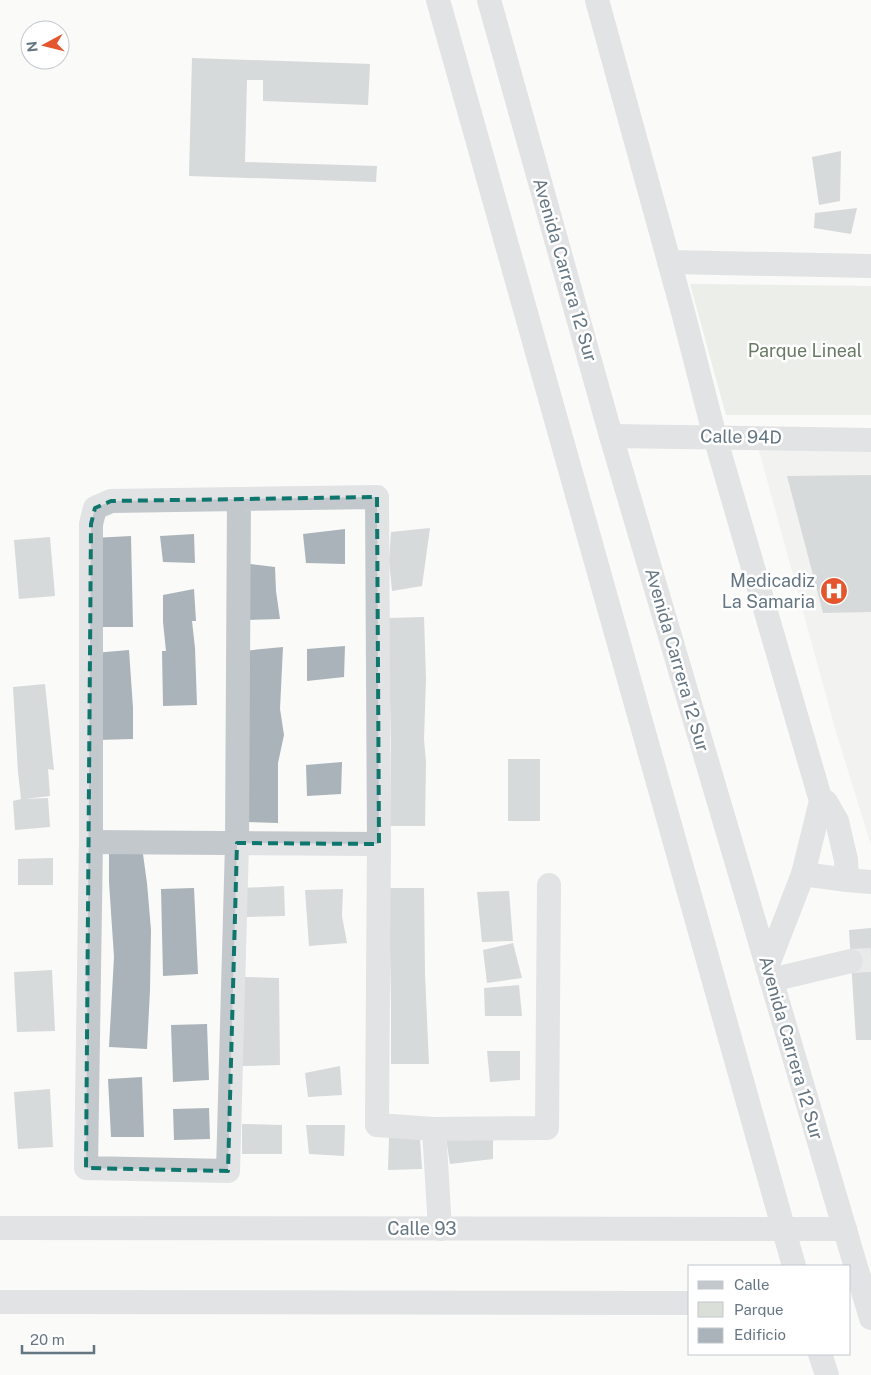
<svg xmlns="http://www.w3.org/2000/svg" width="871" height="1375" viewBox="0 0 871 1375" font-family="'Public Sans',sans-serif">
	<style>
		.built { fill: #e8e9e9 }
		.green { fill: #dadfd7 }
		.building { fill: #aab3b9 }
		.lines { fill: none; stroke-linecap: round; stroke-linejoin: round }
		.minor-tunnel { stroke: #d5d9db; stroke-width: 24; stroke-dasharray: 24 12; stroke-linecap: butt }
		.minor { stroke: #c3c8cc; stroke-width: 24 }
		.marked { fill: none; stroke: #0f766e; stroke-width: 4; stroke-dasharray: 10 6; stroke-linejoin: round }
		.labels { text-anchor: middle; stroke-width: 5; stroke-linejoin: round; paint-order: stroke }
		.street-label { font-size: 18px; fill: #657683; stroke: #fff }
		.park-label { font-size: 18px; fill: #687a64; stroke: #fff }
		.poi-label { font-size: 18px; fill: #657683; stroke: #fff; text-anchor: end }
	</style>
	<rect width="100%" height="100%" fill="#fafaf8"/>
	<polygon class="built" points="758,447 871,450 871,845 836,732"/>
	<polygon class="green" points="690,284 871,286 871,415 726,415"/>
	<g class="building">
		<polygon points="192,58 370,64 368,105 263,101 263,80 247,80 245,162 377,166 376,182 189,176"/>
		<polygon points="841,151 840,201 819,205 812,157"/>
		<polygon points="857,208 851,234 814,228 815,213"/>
		<polygon points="871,475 871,612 823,613 787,476"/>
		<polygon points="430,528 422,586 392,591 389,561 391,532"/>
		<polygon points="345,529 345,564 306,563 303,534"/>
		<polygon points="194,534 195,563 163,562 160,536"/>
		<polygon points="131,536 133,627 96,627 93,538"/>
		<polygon points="50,537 55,596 19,599 14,540"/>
		<polygon points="243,563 275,567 276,591 280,619 244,620"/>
		<polygon points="194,589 196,621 192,621 195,648 197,705 163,706 162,651 166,651 163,622 163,595"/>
		<polygon points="424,617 426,679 424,739 426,762 425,826 390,826 391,741 388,618"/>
		<polygon points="345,646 344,677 307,681 307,649"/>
		<polygon points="283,647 280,709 284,735 278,763 278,823 244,822 242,651"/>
		<polygon points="129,650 133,708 133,739 97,740 94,653"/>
		<polygon points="45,684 54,770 48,769 50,796 25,799 48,798 50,827 15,830 13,801 21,799 18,772 13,687"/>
		<rect x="508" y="759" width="32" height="62"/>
		<polygon points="342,762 341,794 307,796 306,765"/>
		<polygon points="109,847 142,847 147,883 151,930 150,990 147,1049 109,1047 114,957 109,882"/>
		<polygon points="53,858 53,885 18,885 18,859"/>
		<polygon points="284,886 285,916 243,917 242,888"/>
		<polygon points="194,888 198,974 163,976 161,889"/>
		<polygon points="389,888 424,888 425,974 429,1064 391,1064 391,1006"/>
		<polygon points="343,889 342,916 347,943 309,946 305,890"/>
		<polygon points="509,891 513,941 482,942 477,892"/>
		<polygon points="871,928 871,1040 856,1040 849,930"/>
		<polygon points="513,943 522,978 487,983 483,950"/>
		<polygon points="52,970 55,1031 17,1032 14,972"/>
		<polygon points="244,977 279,978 280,1065 242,1066"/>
		<polygon points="519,985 522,1016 485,1016 484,988"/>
		<polygon points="207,1024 209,1080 173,1082 171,1025"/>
		<polygon points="487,1051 520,1051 520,1080 490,1082"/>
		<polygon points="340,1066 342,1095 308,1097 305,1073"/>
		<polygon points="142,1077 144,1137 111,1137 108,1079"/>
		<polygon points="50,1089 53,1147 18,1149 14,1092"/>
		<polygon points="209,1108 210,1139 174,1140 173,1109"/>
		<polygon points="242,1124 282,1125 282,1154 242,1154"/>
		<polygon points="306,1125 345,1125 344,1156 309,1154"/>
		<polygon points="389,1136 420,1138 422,1169 388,1170"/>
		<polygon points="493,1136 493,1159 450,1164 446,1138"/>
	</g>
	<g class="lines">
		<polyline class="minor-tunnel" points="851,961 871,960"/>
		<g class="minor">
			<polyline points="438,0 794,1266"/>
			<polyline points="489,0 611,436 871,1318"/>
			<polyline points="597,0 683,312 715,437 821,801 803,874 767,967"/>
			<polyline points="669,262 871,266"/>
			<polyline points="611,436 871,440"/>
			<polyline points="239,499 237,843 228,1171 86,1168 91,842 91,524 95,508 111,501 377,497 379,844 377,1125 434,1129 547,1128 549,885"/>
			<polyline points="821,801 826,802 837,821 846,860 847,880"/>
			<polyline points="91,842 379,844"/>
			<polyline points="803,874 847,880 871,882"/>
			<polyline points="771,980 851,961"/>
			<polyline points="434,1129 440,1229"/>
			<polyline points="0,1228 845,1229"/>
			<polyline points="0,1302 690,1303"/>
			<polyline points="820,1354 827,1375"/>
		</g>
	</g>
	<path d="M0 0H871V1375H0ZM377,497l2,347 -142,-1 -9,328 -142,-3 5,-644 4,-16 16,-7z" fill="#fafaf8" fill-opacity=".55" fill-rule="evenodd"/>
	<path class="marked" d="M377,497l2,347 -142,-1 -9,328 -142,-3 5,-644 4,-16 16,-7z"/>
	<defs>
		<g id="hospital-disc" transform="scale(1.4375)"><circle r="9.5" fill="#e4572e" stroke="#fff"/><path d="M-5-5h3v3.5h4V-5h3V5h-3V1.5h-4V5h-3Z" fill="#fff"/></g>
	</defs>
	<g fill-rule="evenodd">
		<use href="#hospital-disc" x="834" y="591"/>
	</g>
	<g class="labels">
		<g class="street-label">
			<text transform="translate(565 270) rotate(74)" y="6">Avenida Carrera 12 Sur</text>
			<text transform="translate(741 437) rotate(1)" y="6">Calle 94D</text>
			<text transform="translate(677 660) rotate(74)" y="6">Avenida Carrera 12 Sur</text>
			<text transform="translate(791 1048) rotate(74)" y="6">Avenida Carrera 12 Sur</text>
			<text x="422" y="1235">Calle 93</text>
		</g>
		<g class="park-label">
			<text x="805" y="357">Parque Lineal</text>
		</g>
		<g class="poi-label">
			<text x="815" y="587">Medicadiz<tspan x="815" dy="21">La Samaria</tspan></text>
		</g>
	</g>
	<rect x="688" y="1265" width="162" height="90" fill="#ffffff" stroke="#c1c8cd"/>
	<rect x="698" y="1281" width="25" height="8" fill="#c3c8cc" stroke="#c1c8cd"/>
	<text x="734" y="1290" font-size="15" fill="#657683">Calle</text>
	<rect x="698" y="1302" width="25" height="15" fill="#dadfd7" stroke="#c1c8cd"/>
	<text x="734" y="1315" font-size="15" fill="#657683">Parque</text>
	<rect x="698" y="1328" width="25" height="15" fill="#aab3b9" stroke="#c1c8cd"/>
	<text x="734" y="1340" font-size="15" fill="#657683">Edificio</text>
	<g transform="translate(45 45) rotate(263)"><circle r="24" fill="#ffffff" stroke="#c1c8cd"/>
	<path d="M0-4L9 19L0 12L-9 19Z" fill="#e4572e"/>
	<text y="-8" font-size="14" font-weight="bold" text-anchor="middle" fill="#657683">N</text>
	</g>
	<path d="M22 1345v8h72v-8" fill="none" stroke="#657683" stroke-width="2.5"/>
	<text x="30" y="1345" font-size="15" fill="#657683" stroke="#ffffff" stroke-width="4" paint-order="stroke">20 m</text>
</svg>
